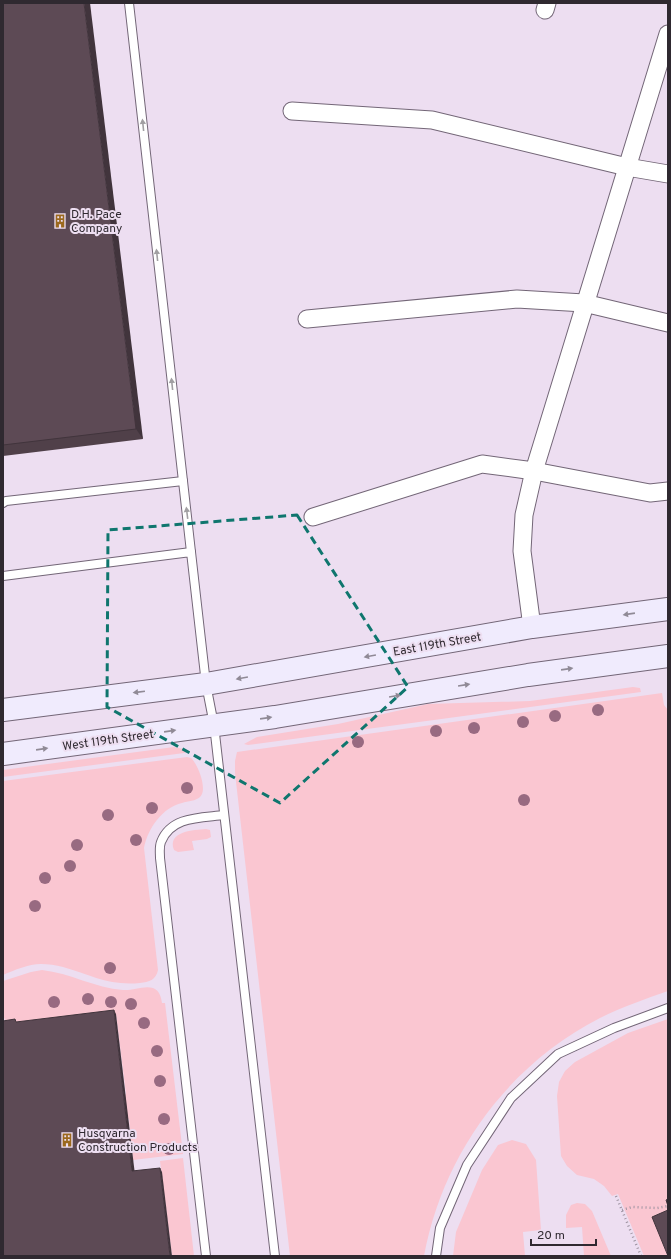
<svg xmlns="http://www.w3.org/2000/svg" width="671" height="1259" viewBox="0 0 671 1259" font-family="Overpass,sans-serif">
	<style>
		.green { fill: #fac6d1 }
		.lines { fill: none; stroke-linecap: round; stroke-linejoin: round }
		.service-casing { stroke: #736677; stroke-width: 10 }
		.minor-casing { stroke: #736677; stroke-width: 19 }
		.secondary-casing { stroke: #736677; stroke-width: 24 }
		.path { stroke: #9e93a1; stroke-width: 2.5; stroke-dasharray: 1 3; stroke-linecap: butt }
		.service { stroke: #fff; stroke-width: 8 }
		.minor { stroke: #fff; stroke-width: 17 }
		.secondary { stroke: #f0ebfd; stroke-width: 22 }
		.tree { fill: #986a81 }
		.wall { fill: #504049 }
		.shaded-wall { fill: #41343c }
		.building { fill: #5d4a55; stroke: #41343c }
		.oneway { fill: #a19fa2 }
		.oneway2 { fill: #908a96 }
		.marked { fill: none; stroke: #0f766e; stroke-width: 3; stroke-dasharray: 8 5; stroke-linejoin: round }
		.labels { text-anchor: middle; stroke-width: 4; stroke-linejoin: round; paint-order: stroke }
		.poi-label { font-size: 12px; fill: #2f2930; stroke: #eddef1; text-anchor: start }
		.street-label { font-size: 12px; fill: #2f2930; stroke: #eddef1 }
	</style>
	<rect width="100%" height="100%" fill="#eddef1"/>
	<g class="green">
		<polygon points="633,687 640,688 641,692 248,745 244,744 257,737 338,724 428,704 530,701"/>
		<path d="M662,693l2,12 4,5v281c-23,8 -46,16 -68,27 -92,47 -157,136 -176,238h-134l-55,-483v-12l2,-9z"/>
		<polygon points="174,747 188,750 187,752 184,753 3,777 3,770"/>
		<path d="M187,757l4,1c7,6 17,32 9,39 -4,4 -12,4 -18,6 -20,5 -34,25 -38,45l14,122c-2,10 -9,12 -18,13 -31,3 -49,-8 -77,-16 -7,-2 -15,-3 -22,-3 -13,0 -26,6 -38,11v-194z"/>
		<path d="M206,829l4,1 1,7 -4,2 -15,2 2,9 -16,2 -4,-2c-7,-19 20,-20 32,-21z"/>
		<path d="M42,970c28,3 53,18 81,20 9,1 21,-5 30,-2 7,3 8,9 9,15h3l18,151 -50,6 -4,-41h-2l-3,-24 2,-1 -10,-80 -74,9 -36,-1 -3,-7v-34l28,-9z"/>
		<polygon points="668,1019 668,1256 644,1256 618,1194 612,1196 604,1186 594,1179 577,1175 567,1166 561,1156 557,1096 559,1082 565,1071 575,1062 628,1033"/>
		<polygon points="512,1140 526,1144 536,1160 541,1230 523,1232 525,1256 453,1256 456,1232 482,1170 498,1145"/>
		<polygon points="183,1158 194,1256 172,1256 160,1161"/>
		<polygon points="577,1203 585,1204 592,1211 611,1256 584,1256 582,1227 566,1228 566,1215 571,1205"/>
	</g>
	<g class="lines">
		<g class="service-casing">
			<g id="service">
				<polyline points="129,3 191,552"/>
				<polyline points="3,503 6,501 183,481"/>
				<polyline points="3,576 191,552 206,684 214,725 275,1256"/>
				<path d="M206,1256l-46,-398c0,-5 -1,-11 1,-16 10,-26 40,-24 63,-27"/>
				<polyline points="436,1256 440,1228 467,1165 511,1098 558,1054 614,1028 668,1008"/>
			</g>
		</g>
		<g class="minor-casing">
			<g id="minor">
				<polyline points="545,10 547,3"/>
				<polyline points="292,111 432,120 627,167 668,174"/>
				<polyline points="307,319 517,299 584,303 668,323"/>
				<polyline points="313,517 482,464 534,471 650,493 668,491"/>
				<polyline points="532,627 522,551 524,515 534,471 668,34"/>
			</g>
		</g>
		<g class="secondary-casing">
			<g id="secondary">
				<polyline points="3,710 206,684 532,627 668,609"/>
				<polyline points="3,754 275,717 528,675 668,656"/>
			</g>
		</g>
		<g class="path">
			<polyline points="616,1196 641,1256"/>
			<polyline points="622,1210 632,1207 657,1208 668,1206"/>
		</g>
		<use href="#service" class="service"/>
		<use href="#minor" class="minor"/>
		<use href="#secondary" class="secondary"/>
	</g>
	<g class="tree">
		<circle cx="598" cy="710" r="6"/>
		<circle cx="555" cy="716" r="6"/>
		<circle cx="523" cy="722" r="6"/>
		<circle cx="474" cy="728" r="6"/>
		<circle cx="436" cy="731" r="6"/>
		<circle cx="358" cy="742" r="6"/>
		<circle cx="187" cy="788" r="6"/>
		<circle cx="524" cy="800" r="6"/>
		<circle cx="152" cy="808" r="6"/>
		<circle cx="108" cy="815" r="6"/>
		<circle cx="136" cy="840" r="6"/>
		<circle cx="77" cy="845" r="6"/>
		<circle cx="70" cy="866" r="6"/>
		<circle cx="45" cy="878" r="6"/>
		<circle cx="35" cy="906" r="6"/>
		<circle cx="110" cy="968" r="6"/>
		<circle cx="88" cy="999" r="6"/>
		<circle cx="54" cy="1002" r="6"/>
		<circle cx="111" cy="1002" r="6"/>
		<circle cx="131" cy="1004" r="6"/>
		<circle cx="144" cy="1023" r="6"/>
		<circle cx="157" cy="1051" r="6"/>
		<circle cx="160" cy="1081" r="6"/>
		<circle cx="164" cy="1119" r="6"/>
		<circle cx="169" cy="1149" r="6"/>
	</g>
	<polygon class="wall" points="3,3 143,439 3,456"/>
	<g class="shaded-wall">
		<polygon points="84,3 90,3 143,439 136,429"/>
		<polygon points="114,1010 116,1014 135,1175 132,1171"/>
		<polygon points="160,1168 162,1172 172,1256 170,1256"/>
	</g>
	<g class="building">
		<polygon points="3,3 84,3 136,429 3,445"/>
		<polygon points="114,1010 132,1171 160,1168 170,1256 3,1256 3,1021 15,1019 16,1022"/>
		<polygon points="668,1199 668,1206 666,1200"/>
		<polygon points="668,1210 668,1256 652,1217"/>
	</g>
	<defs><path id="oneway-solid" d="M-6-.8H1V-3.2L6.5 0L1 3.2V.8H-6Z"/></defs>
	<g class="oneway">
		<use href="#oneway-solid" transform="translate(143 125) rotate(-96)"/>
		<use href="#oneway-solid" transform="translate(157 255) rotate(-96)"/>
		<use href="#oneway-solid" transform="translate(172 384) rotate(-96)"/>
		<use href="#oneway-solid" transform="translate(187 513) rotate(-97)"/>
	</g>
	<g class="oneway2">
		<use href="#oneway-solid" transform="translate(629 614) rotate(172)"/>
		<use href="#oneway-solid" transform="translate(370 656) rotate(170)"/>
		<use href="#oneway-solid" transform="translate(567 669) rotate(-8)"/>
		<use href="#oneway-solid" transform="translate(242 678) rotate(170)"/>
		<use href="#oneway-solid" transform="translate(464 685) rotate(-9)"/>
		<use href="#oneway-solid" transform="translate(139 692) rotate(173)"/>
		<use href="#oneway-solid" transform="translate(395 696) rotate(-10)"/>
		<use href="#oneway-solid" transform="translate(266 718) rotate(-8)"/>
		<use href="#oneway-solid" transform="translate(170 731) rotate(-8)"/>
		<use href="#oneway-solid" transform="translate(42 749) rotate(-8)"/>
	</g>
	<path class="marked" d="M297,515l111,172 -128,116 -173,-96 1,-177z"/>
	<defs>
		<g id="building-bare" transform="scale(1.08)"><path d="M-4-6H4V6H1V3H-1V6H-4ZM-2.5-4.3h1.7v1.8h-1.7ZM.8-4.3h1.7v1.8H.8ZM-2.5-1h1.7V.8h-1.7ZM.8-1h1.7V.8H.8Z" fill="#9b691e" stroke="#eddef1" stroke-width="2.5" paint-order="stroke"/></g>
	</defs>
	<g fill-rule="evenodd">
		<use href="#building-bare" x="60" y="221"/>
		<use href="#building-bare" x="67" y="1140"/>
	</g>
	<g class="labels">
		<g class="poi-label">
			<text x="71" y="218">D.H. Pace<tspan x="71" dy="14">Company</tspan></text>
			<text x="78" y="1137">Husqvarna<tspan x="78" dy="14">Construction Products</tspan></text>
		</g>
		<g class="street-label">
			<text transform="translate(437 644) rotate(-10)" y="4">East 119th Street</text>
			<text transform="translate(108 740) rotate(-8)" y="4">West 119th Street</text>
		</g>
	</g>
	<rect width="671" height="1259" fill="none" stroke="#2f2930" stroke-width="8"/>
	<path d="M531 1239v6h65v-6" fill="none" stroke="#2f2930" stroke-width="2"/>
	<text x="537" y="1239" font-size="12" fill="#2f2930" stroke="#eddef1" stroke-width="3" paint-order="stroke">20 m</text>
</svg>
